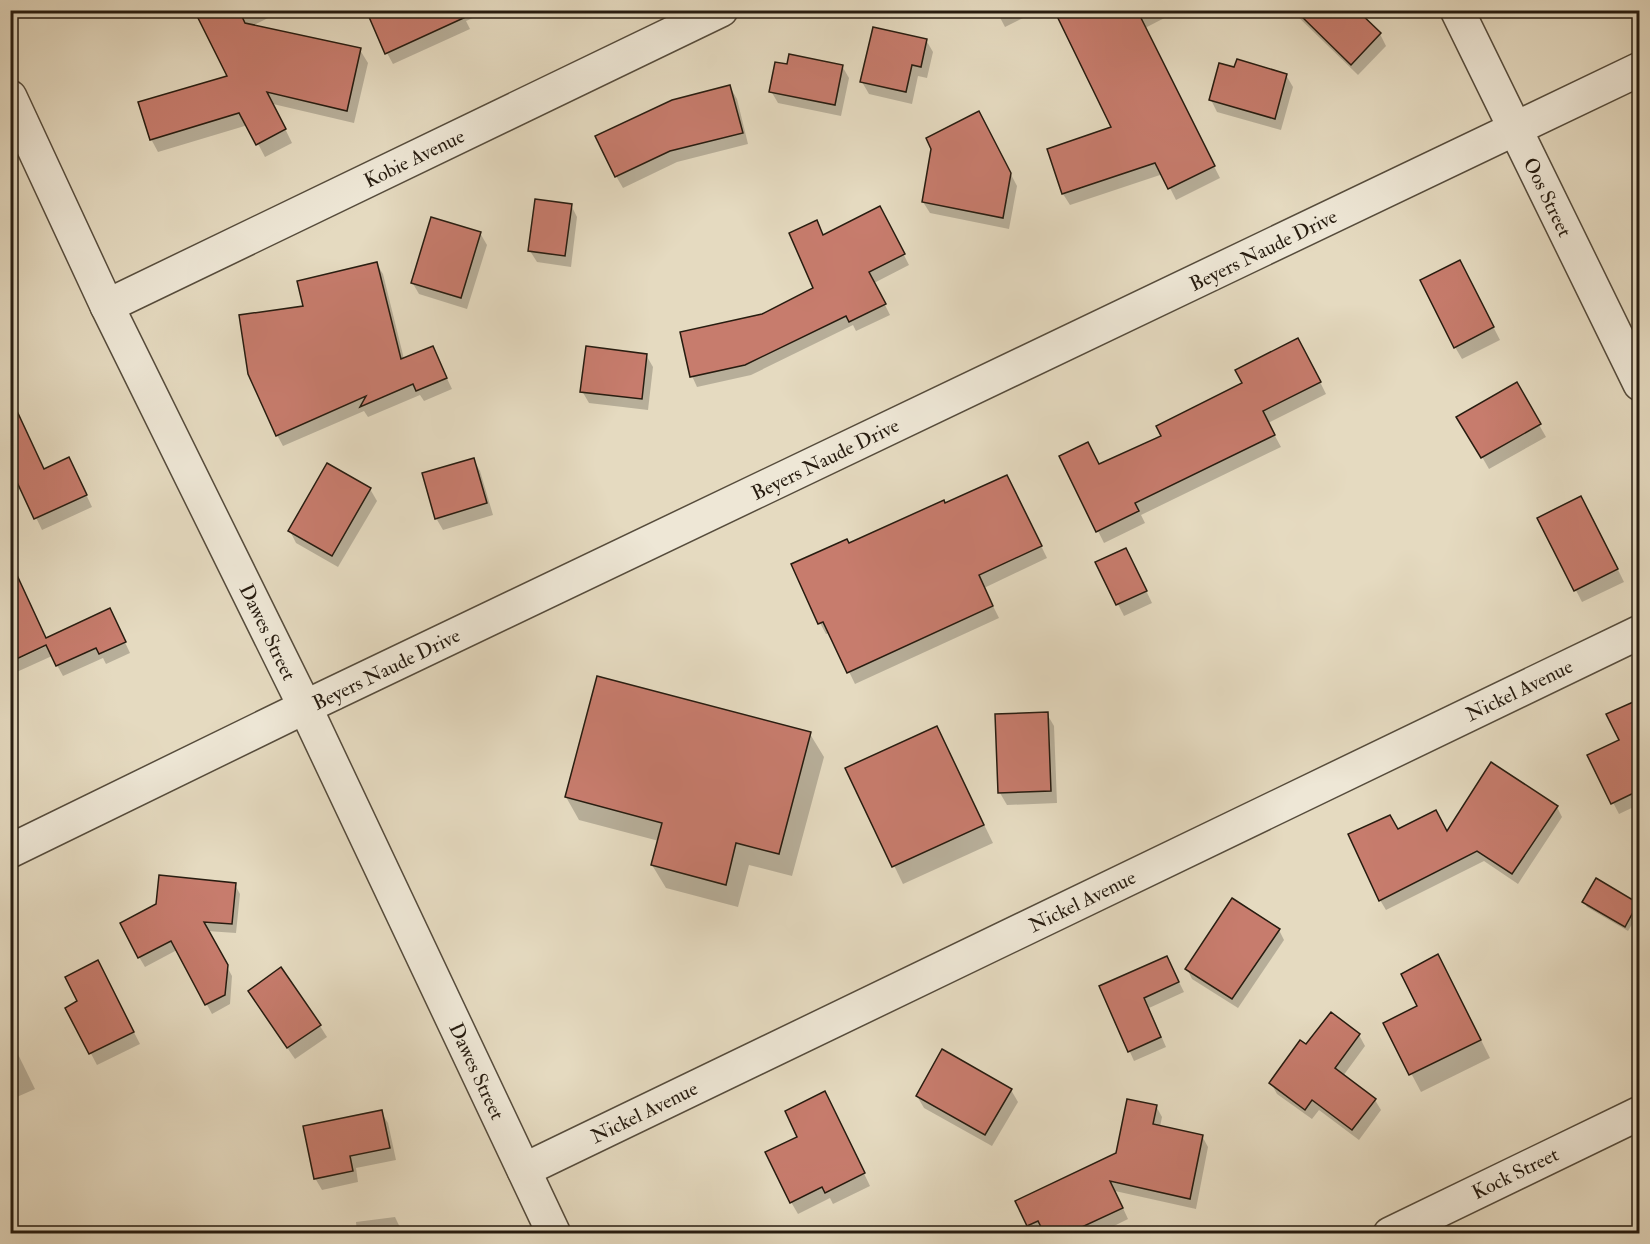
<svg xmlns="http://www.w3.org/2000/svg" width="1650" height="1244" viewBox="0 0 1650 1244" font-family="'IM FELL Double Pica',serif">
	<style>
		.shadow { fill: #0003 }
		.building { fill: #c77c6d; stroke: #271c10; stroke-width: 1.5 }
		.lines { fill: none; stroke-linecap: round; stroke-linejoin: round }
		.minor-casing { stroke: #564c3c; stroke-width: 36 }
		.minor { stroke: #eee7d6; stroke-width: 33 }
		.labels { text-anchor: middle; stroke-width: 5; stroke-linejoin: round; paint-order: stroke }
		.street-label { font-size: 20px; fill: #271c10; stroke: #eee7d6 }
	</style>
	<rect width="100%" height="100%" fill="#e5dac0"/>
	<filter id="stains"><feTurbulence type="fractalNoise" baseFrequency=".00333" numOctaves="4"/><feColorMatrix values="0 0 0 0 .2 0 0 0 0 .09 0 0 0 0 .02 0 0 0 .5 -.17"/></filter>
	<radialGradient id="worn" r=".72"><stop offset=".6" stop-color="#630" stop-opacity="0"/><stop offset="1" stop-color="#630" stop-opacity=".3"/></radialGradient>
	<g class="shadow">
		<polygon points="196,10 284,10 252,26 360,50 368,63 354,123 273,104 292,143 265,157 248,125 158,152 151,139 229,77"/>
		<polygon points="378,10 491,10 466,21 470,29 393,64 387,53"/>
		<polygon points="996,10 1037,10 1037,11 1005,27"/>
		<polygon points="1055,10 1180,10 1145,28 1220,178 1176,200 1163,174 1070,205 1063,194 1113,128"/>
		<polygon points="1291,10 1355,10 1380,34 1386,46 1358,75"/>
		<polygon points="926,40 933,52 927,78 918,76 912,104 869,94 862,82"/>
		<polygon points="788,66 842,66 849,78 841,116 778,103 771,91"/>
		<polygon points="1235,69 1286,75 1293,87 1281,130 1217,112 1211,100"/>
		<polygon points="730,87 737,99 748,144 677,162 623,188 616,176"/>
		<polygon points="985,125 1017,186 1009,229 930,213 923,202"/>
		<polygon points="571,205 577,217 571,267 537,262 530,251"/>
		<polygon points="885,218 909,265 874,283 890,315 856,331 853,325 751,375 697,387 692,376 762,315 815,289 822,232 824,236"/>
		<polygon points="480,233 487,245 467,309 419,294 412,282"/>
		<polygon points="376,263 383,274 404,359 432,347 452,389 424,401 420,395 368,417 364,411 283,446 277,435 305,307"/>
		<polygon points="1466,274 1500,340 1462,359 1455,347"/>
		<polygon points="1305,352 1326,394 1268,423 1281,447 1141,515 1145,523 1104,543 1061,457 1099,466 1163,437"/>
		<polygon points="646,355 653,367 648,410 589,403 582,391"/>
		<polygon points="1516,384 1546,437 1489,469 1459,417"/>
		<polygon points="10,398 44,470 75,471 92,507 42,530 20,484 10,488"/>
		<polygon points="473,459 480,471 493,515 443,530 436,518"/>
		<polygon points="1007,476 1047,558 984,588 999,618 855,684 830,633 826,634 820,623 849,545 945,505"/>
		<polygon points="370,489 377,501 338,567 296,543 290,531"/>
		<polygon points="1588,509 1624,582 1582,602 1539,519"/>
		<polygon points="1132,561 1152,603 1124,616 1097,563"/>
		<polygon points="14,572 47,639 115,621 130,653 106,664 103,658 63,676 52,656 10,675 10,663 53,643 52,641 10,660"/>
		<polygon points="1640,700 1640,804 1619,814 1589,756 1621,741"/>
		<polygon points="1047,714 1054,726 1057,803 1007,805 1000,793"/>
		<polygon points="937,728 993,843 903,884 847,769"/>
		<polygon points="810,734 824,757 792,876 749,865 738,907 666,888 652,865 659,841 579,820 566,797"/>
		<polygon points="1557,807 1562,817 1518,884 1484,861 1386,910 1380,900 1398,831 1447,834"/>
		<polygon points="235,885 240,894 236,933 207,931 232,976 230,1004 212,1014 177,950 145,967 139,957"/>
		<polygon points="1584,902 1637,904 1640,911 1628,931 1587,907"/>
		<polygon points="1279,930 1284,940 1238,1008 1192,979 1187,969"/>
		<polygon points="1172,968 1184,992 1149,1008 1166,1047 1134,1061 1101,987"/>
		<polygon points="104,974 140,1044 97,1065 67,1008 79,1002"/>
		<polygon points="1448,974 1490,1058 1421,1092 1385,1024 1419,1007"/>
		<polygon points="256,1003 320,1026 327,1037 295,1059"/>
		<polygon points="1331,1014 1359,1035 1365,1046 1343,1076 1375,1100 1381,1110 1359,1140 1319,1110 1312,1119 1277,1094 1271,1083 1306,1046"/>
		<polygon points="10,1038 35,1089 10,1100"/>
		<polygon points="1011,1090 1018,1102 992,1146 924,1108 917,1096"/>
		<polygon points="831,1105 870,1186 833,1204 830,1198 798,1214 791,1202 799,1137"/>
		<polygon points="1156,1106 1162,1117 1160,1127 1202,1136 1208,1147 1196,1209 1115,1191 1128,1219 1098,1234 1046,1234 1045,1232 1032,1234 1017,1202 1118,1154"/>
		<polygon points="381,1112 388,1123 396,1160 356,1168 358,1182 322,1190 315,1178"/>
		<polygon points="395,1217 403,1234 357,1234 356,1222"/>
	</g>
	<g class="building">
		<polygon points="194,10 239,10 245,23 361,48 347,111 267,92 286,129 256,145 239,113 150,140 138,102 227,76"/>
		<polygon points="366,10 481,10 385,54"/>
		<polygon points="1054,10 1137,10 1215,166 1168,189 1155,163 1062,194 1047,149 1111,127"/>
		<polygon points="1295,10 1357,10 1381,33 1351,65"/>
		<polygon points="873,27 927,39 921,67 912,65 906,92 860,82"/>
		<polygon points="789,54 843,65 835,105 769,92 775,62 787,64"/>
		<polygon points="1237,59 1287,74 1275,119 1209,100 1219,63 1234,67"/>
		<polygon points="730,85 743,133 670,151 615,177 595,136 672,100"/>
		<polygon points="979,111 1011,173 1003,218 922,202 931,149 926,138"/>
		<polygon points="535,199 572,204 565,256 528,251"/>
		<polygon points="880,206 905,254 869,272 886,304 849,322 846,316 745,365 690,377 680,332 762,314 813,288 789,233 817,220 823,235"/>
		<polygon points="431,217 481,232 461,298 411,283"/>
		<polygon points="1460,260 1494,327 1454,348 1420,280"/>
		<polygon points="377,262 401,359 433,346 447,378 416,391 413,384 360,407 366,396 276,436 248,374 239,315 303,306 297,281"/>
		<polygon points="1298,338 1321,382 1263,411 1275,435 1135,503 1139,511 1096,532 1059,456 1088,442 1099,464 1161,436 1156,426 1242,383 1235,370"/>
		<polygon points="586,346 647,354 642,399 580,392"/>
		<polygon points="1517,382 1541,424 1481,458 1456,417"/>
		<polygon points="10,396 44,469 69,457 87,495 34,519 10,467"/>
		<polygon points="474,458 487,503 435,519 422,473"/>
		<polygon points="327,463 371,488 332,556 288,531"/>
		<polygon points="1007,475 1042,546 979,575 993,606 847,673 823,622 818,624 791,564 847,539 849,543 944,500 945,503"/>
		<polygon points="1581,496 1618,569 1574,591 1537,518"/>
		<polygon points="1126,548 1147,591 1116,605 1095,562"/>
		<polygon points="10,560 46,638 110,608 126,642 99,654 96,648 56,666 46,645 10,662"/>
		<polygon points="597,676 811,732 779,854 736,843 726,885 651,865 662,823 565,797"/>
		<polygon points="1640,699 1640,790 1611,804 1587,755 1619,740 1606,714"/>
		<polygon points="1048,712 1051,791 998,793 995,714"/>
		<polygon points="937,726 984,825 892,867 845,768"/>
		<polygon points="1491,762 1558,806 1512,874 1477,851 1379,901 1348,834 1390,815 1398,829 1436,810 1447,831"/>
		<polygon points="159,875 236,883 232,924 204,922 228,965 225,995 205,1005 171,941 138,958 120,923 156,904"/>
		<polygon points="1596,878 1638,903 1625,927 1582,902"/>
		<polygon points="1232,898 1280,929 1232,999 1185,969"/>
		<polygon points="1438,954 1481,1040 1409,1075 1383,1023 1417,1006 1401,974"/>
		<polygon points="1167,956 1179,982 1144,998 1161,1037 1128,1052 1099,986"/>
		<polygon points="98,960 134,1032 89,1054 65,1008 77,1001 65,977"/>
		<polygon points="281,967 321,1025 287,1048 248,991"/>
		<polygon points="1331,1012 1360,1034 1335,1068 1376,1099 1352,1130 1312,1100 1305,1110 1269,1083 1300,1040 1306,1044"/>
		<polygon points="942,1049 1012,1089 985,1135 916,1096"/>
		<polygon points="825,1091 865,1173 825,1193 822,1187 790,1203 765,1152 797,1137 785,1111"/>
		<polygon points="1127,1099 1157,1105 1153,1124 1203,1135 1190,1199 1110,1181 1123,1208 1069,1233 1044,1233 1038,1221 1027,1226 1015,1201 1116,1153"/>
		<polygon points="382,1110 390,1148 350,1156 353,1171 314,1179 303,1126"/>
	</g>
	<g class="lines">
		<g class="minor-casing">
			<g id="minor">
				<polyline points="1457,10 1640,384"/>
				<polyline points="10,97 107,306 305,707 554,1234"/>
				<polyline points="107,306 721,10"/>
				<polyline points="10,851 305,707 1640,69"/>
				<polyline points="524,1170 1640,632"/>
				<polyline points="1390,1234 1640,1113"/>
			</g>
		</g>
		<use href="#minor" class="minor"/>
	</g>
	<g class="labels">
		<g class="street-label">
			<text transform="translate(414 158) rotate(-26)" y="7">Kobie Avenue</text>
			<text transform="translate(1548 197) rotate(64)" y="7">Oos Street</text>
			<text transform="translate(1263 250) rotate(-26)" y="7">Beyers Naude Drive</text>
			<text transform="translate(825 459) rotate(-26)" y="7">Beyers Naude Drive</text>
			<text transform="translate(268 632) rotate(64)" y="7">Dawes Street</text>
			<text transform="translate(386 669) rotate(-26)" y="7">Beyers Naude Drive</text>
			<text transform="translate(1519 690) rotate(-26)" y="7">Nickel Avenue</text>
			<text transform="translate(1082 901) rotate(-26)" y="7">Nickel Avenue</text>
			<text transform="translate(477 1071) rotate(65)" y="7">Dawes Street</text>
			<text transform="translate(644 1112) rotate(-26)" y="7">Nickel Avenue</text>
			<text transform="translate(1515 1173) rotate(-26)" y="7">Kock Street</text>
		</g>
	</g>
	<rect width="1650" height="1244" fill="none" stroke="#e5dac0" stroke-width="36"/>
	<rect x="12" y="12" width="1626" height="1220" fill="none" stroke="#271c10" stroke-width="3"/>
	<rect x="18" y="18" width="1614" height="1208" fill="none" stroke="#271c10" stroke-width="1.5"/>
	<rect width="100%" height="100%" filter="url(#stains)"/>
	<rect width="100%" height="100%" fill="url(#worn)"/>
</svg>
